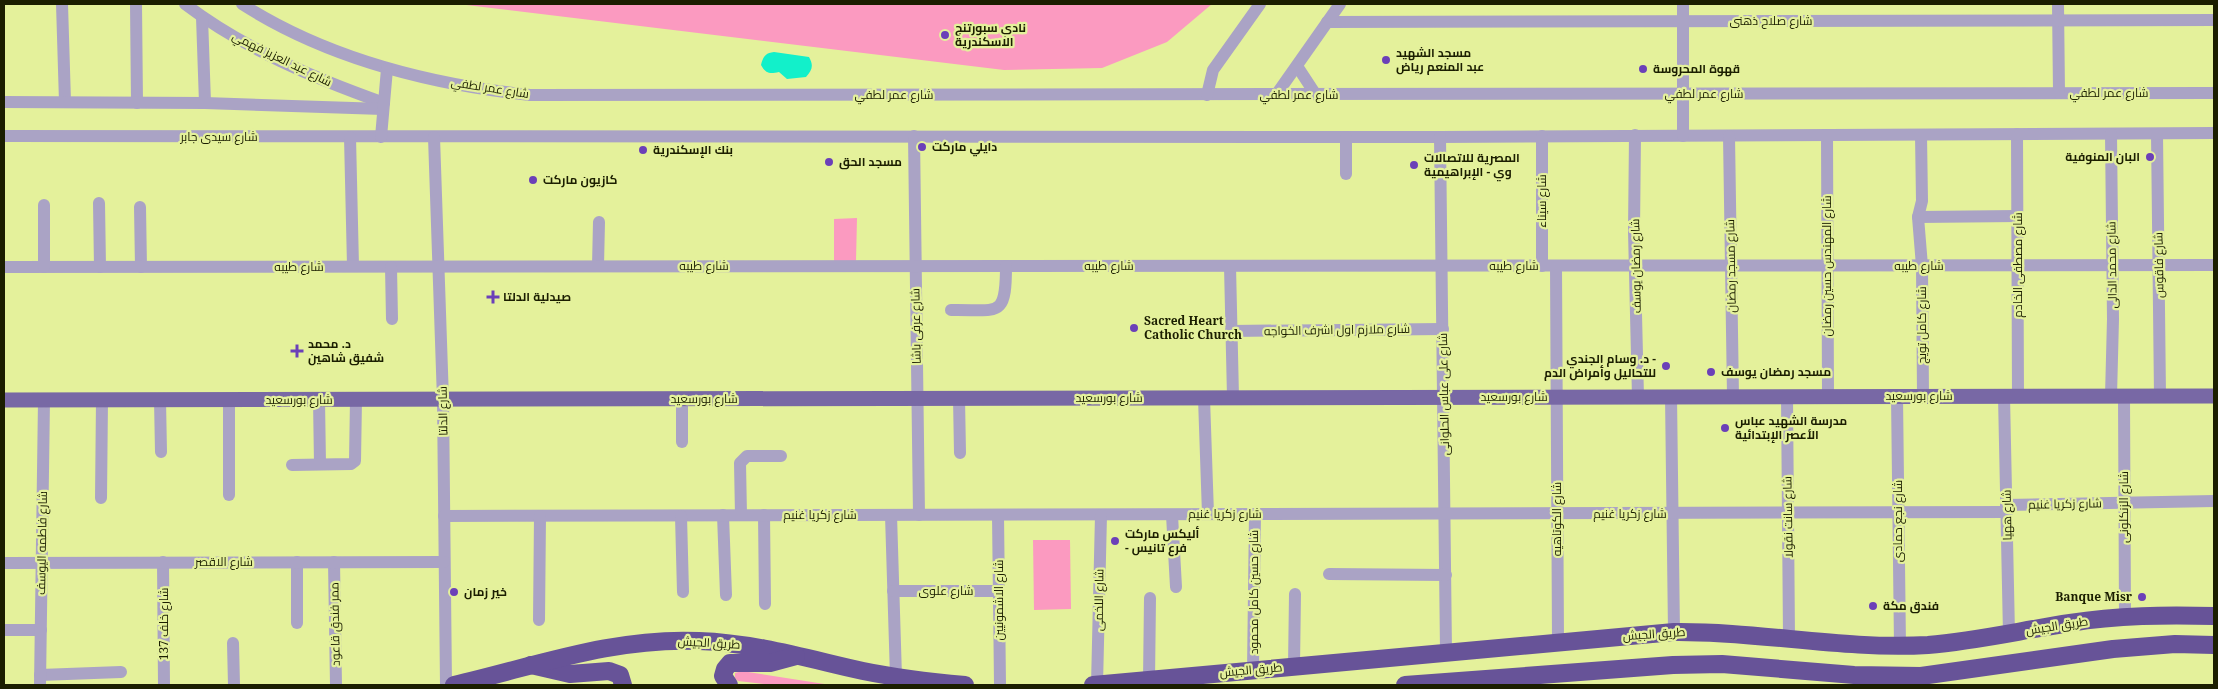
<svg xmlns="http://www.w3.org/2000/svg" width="2218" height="689" viewBox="0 0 2218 689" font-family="'Noto Serif',Cairo,serif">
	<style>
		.green { fill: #fb9ac0 }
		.water { fill: #12f0ca }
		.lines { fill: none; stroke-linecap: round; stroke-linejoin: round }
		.minor { stroke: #aaa3c5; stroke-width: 12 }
		.major { stroke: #7868a5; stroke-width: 15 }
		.highway { stroke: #675398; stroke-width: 18 }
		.poi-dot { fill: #6b40b8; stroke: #e4f19b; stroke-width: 2 }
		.labels { text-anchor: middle; stroke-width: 4.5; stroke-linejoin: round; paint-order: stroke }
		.street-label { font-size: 12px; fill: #1b1e00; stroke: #e4f19b }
		.poi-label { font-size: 12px; font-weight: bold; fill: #1b1e00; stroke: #e4f19b; text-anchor: start }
	</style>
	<rect width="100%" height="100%" fill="#e4f19b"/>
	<g class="green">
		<polygon points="458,4 1212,4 1167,42 1102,68 1004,70"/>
		<polygon points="857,218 856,261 834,262 834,219"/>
		<polygon points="1033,540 1070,540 1071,609 1034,610"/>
		<polygon points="742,671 831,685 773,685 738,681 735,678 735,673"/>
	</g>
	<path class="water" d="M774,52l35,5c5,9 3,13 -3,20l-19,2 -8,-7c-9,2 -13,2 -18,-7 2,-8 4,-12 13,-13z"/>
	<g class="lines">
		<g class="minor">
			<polyline points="62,4 65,102"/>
			<polyline points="136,4 137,103"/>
			<path d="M185,4c59,45 129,74 199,99"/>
			<path d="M242,4c86,55 186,80 288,91l1684,-2"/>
			<polyline points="2058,4 2059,93"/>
			<polyline points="202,17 205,103"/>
			<polyline points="1327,22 2214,20"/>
			<polyline points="1297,66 1316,95"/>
			<polyline points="1207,95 1213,70 1260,4"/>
			<polyline points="1276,95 1340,4"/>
			<polyline points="4,102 205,103 383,109"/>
			<polyline points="2017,134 2018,396"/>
			<polyline points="2157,134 2160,396"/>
			<polyline points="1635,135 1634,231 1638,397"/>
			<polyline points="1827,135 1828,396"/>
			<polyline points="1921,135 1922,201 1918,217 1922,266 1923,396"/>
			<polyline points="4,136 1440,137 2214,133"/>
			<polyline points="914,136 919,515"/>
			<polyline points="1683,136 1683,4"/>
			<polyline points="1729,136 1733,396"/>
			<polyline points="350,137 353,266"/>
			<polyline points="381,137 387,69"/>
			<polyline points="434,137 443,400 446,685"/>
			<polyline points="1346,137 1346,174"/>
			<polyline points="1440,137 1446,651"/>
			<polyline points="99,203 100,267"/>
			<polyline points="140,207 141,267"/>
			<polyline points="1918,217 2018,216"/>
			<polyline points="598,266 599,222"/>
			<polyline points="1230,266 1233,397"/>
			<polyline points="1542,266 1542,136"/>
			<polyline points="1556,266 1558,641"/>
			<polyline points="4,267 2214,265"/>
			<polyline points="44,267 44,205"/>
			<polyline points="391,267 392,319"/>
			<path d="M951,310c47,-1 55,10 55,-44"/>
			<polyline points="1231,331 1443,329"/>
			<polyline points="1671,396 1674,632"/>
			<polyline points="1787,396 1789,638"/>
			<polyline points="1897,396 1900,646"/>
			<polyline points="2004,396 2009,634"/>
			<polyline points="2111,396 2113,319 2111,134"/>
			<polyline points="2124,397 2125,617"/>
			<polyline points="959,398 960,453"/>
			<polyline points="1204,398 1208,514"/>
			<polyline points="160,400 161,452"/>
			<polyline points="319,400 320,464"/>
			<polyline points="682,442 682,400"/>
			<polyline points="292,465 351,464 355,461 356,400"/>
			<polyline points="229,495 229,400"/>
			<polyline points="101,498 102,400"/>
			<polyline points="2006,505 2214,501"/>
			<polyline points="723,515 726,595"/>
			<polyline points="741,515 740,463 747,456 781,456"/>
			<polyline points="764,515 765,604"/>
			<polyline points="891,515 896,677"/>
			<polyline points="998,515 1000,685"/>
			<polyline points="1172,515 1176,587"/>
			<polyline points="444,516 2007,512"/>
			<polyline points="681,516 683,592"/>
			<polyline points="163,562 164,685"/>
			<polyline points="297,562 297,623"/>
			<polyline points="334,562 336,685"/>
			<polyline points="4,563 444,562"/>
			<polyline points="1329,574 1446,575"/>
			<polyline points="893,591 999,591"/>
			<polyline points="539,620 540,516"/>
			<polyline points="4,630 41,630"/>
			<polyline points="233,643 234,685"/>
			<polyline points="1294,666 1295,594"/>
			<polyline points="1253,670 1255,514"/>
			<polyline points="40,675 121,672"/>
			<polyline points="1149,680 1150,598"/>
			<polyline points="40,685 44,400"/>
			<polyline points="1097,685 1101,515"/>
		</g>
		<polyline class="major" points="4,400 2214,396"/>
		<g class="highway">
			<polyline points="531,665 570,674 609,671 620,675 623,685"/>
			<path d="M454,685c82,-19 160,-48 245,-44 57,2 110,18 164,30 34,7 68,11 102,14"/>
			<polyline points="729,685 723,676 725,669 730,663 770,663 796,656"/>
			<path d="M1093,685l581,-53c85,-1 169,18 254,13 48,-4 95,-15 142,-22 48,-8 96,-8 144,-7"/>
			<polyline points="1405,685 1673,665 1722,664 1854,675 1921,676 2113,649 2175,644 2214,645"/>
		</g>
	</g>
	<g class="poi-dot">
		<circle cx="945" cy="35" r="5"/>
		<circle cx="1386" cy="60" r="5"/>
		<circle cx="1643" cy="69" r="5"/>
		<circle cx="922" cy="147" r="5"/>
		<circle cx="643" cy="150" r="5"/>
		<circle cx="2150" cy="157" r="5"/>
		<circle cx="829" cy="162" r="5"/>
		<circle cx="1414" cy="165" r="5"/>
		<circle cx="533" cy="180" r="5"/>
		<path d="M490.5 289.5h5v5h5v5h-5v5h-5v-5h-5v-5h5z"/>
		<circle cx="1134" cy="328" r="5"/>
		<path d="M294.5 343.5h5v5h5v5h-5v5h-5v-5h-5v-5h5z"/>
		<circle cx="1666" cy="366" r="5"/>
		<circle cx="1711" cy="372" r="5"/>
		<circle cx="1725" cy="428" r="5"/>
		<circle cx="1115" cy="541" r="5"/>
		<circle cx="454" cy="592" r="5"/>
		<circle cx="2142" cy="597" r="5"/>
		<circle cx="1873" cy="606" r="5"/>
	</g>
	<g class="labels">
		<g class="street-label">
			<text x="1771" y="25">شارع صلاح ذهنى</text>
			<text transform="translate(282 59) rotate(26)" y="4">شارع عبد العزيز فهمي</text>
			<text transform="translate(490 88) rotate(9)" y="4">شارع عمر لطفي</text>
			<text x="2109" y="97">شارع عمر لطفي</text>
			<text x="1704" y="98">شارع عمر لطفي</text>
			<text x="894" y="99">شارع عمر لطفي</text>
			<text x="1299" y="99">شارع عمر لطفي</text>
			<text x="219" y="141">شارع سيدى جابر</text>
			<text transform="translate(1542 201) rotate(-90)" y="4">شارع سيناء</text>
			<text transform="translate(2018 265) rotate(-90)" y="4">شارع مصطفى الخادم</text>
			<text transform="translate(2112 265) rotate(-91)" y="4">شارع محمد الدالى</text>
			<text transform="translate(2159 265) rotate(-91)" y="4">شارع فاقوس</text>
			<text x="704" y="270">شارع طيبه</text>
			<text x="1109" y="270">شارع طيبه</text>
			<text x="1514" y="270">شارع طيبه</text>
			<text transform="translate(1636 266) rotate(-91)" y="4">شارع رمضان يوسف</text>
			<text transform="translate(1731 266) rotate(-91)" y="4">شارع مسجد رمضان</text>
			<text transform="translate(1827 266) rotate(-90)" y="4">شارع المهندس حسين رمضان</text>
			<text x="1919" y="270">شارع طيبه</text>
			<text x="299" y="271">شارع طيبه</text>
			<text transform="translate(1922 325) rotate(-90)" y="4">شارع كامل تويج</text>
			<text transform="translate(916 326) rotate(-91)" y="4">شارع عرفى باشا</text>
			<text transform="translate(1337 330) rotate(-1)" y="4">شارع ملازم اول اشرف الخواجه</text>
			<text transform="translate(1444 394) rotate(-91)" y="4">شارع على عباس الحلوانى</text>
			<text x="1919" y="400">شارع بورسعيد</text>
			<text x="1514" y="401">شارع بورسعيد</text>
			<text x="1109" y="402">شارع بورسعيد</text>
			<text x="704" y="403">شارع بورسعيد</text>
			<text x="299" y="404">شارع بورسعيد</text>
			<text transform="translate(443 411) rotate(-91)" y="4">شارع الدلتا</text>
			<text transform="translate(2065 504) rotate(-1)" y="4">شارع زكريا غنيم</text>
			<text transform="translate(2124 507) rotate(-90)" y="4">شارع الزنكلونى</text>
			<text x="1225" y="518">شارع زكريا غنيم</text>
			<text x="1630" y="518">شارع زكريا غنيم</text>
			<text x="820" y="519">شارع زكريا غنيم</text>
			<text transform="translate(2007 515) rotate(-91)" y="4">شارع ههيا</text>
			<text transform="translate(1788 517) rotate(-91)" y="4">شارع سانت نقولا</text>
			<text transform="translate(1557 519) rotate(-90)" y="4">شارع الكوتاهيه</text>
			<text transform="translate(1898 521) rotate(-90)" y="4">شارع نجع حمادى</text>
			<text transform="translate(42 543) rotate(-89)" y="4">شارع فاطمه اليوسف</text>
			<text x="224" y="566">شارع الاقصر</text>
			<text x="946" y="595">شارع علوى</text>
			<text transform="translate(1254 592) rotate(-90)" y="4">شارع حسين كامل محمود</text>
			<text transform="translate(999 600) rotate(-90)" y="4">شارع الاشمونيين</text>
			<text transform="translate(1099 600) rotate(-89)" y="4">شارع اللخمى</text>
			<text transform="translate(164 624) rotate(-90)" y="4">شارع خلف 137</text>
			<text transform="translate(335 624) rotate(-91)" y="4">ممر فندق قاعود</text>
			<text transform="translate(2057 626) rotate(-9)" y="4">طريق الجيش</text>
			<text transform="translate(1654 634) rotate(-4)" y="4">طريق الجيش</text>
			<text transform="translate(709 643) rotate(3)" y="4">طريق الجيش</text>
			<text transform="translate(1251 670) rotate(-5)" y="4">طريق الجيش</text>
		</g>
		<g class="poi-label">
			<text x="955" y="32">نادي سبورتنج<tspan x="955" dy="14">الاسكندرية</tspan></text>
			<text x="1396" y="57">مسجد الشهيد<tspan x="1396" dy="14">عبد المنعم رياض</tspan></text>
			<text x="1653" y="73">قهوة المحروسة</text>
			<text x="932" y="151">دايلي ماركت</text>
			<text x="653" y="154">بنك الإسكندرية</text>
			<text x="2140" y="161" text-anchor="end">البان المنوفية</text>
			<text x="1424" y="162">المصرية للاتصالات<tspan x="1424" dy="14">وي - الإبراهيمية</tspan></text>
			<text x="839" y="166">مسجد الحق</text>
			<text x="543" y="184">كازيون ماركت</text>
			<text x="503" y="301">صيدلية الدلتا</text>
			<text x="1144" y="325">Sacred Heart<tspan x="1144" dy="14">Catholic Church</tspan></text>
			<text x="308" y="348">د. محمد<tspan x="308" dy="14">شفيق شاهين</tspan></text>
			<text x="1656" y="363" text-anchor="end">د. وسام الجندي -<tspan x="1656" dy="14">للتحاليل وأمراض الدم</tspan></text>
			<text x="1721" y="376">مسجد رمضان يوسف</text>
			<text x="1735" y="425">مدرسة الشهيد عباس<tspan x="1735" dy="14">الأعصر الإبتدائية</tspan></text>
			<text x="1125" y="538">أليكس ماركت<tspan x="1125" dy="14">- فرع تانيس</tspan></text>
			<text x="464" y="596">خير زمان</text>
			<text x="2132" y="601" text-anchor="end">Banque Misr</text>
			<text x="1883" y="610">فندق مكة</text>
		</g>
	</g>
	<rect width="2218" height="689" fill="none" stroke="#1b1e00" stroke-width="10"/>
</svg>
